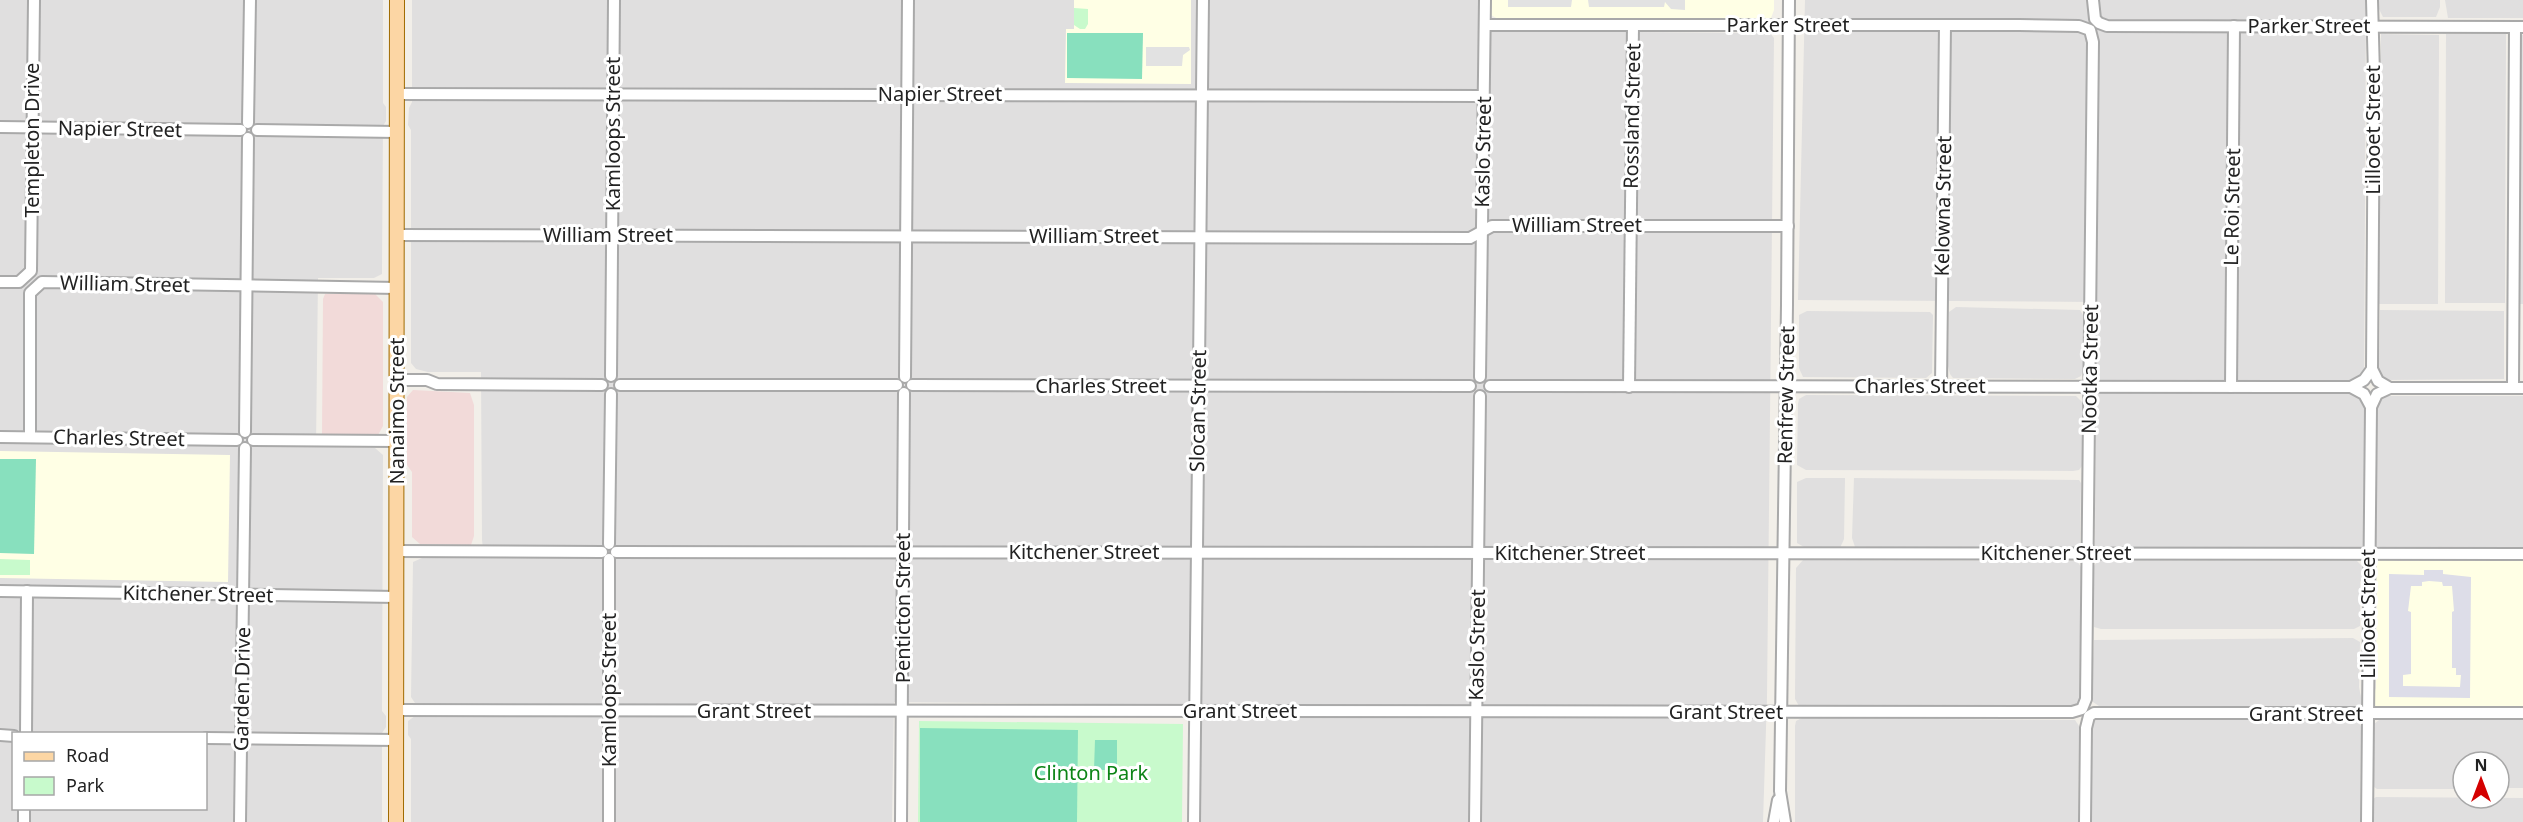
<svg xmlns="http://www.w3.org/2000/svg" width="2523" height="822" viewBox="0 0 2523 822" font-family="'Noto Sans',sans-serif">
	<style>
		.residential { fill: #e0dfdf; fill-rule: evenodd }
		.commercial { fill: #f2dad9 }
		.education { fill: #ffffe5 }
		.park { fill: #c8facc }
		.pitch { fill: #88e0be }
		.parking { fill: #e2e2e2 }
		.plaza { fill: #dddde8; fill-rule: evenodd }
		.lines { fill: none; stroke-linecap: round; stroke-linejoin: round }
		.minor-casing { stroke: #a9a9a9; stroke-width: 14 }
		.major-casing { stroke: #a06b00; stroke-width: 16 }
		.minor { stroke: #fff; stroke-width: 10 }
		.major { stroke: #fcd6a4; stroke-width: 14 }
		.labels { text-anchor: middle; stroke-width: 6; stroke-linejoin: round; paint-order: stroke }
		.street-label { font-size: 20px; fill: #222; stroke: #fff }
		.park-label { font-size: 20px; fill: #0c8416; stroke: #fff }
	</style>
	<rect width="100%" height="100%" fill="#f2efe9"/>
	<g class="residential">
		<path d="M0,0h383v103l3,4v14l-3,5 -1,143v5l-8,4h-56l-2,168 59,2 8,7 -1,256 4,5v11l-4,6v89h-382zM14,734h192v74h-192z"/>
		<polygon points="412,0 1478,0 1478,31 1770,33 1774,38 1767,697 1763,822 1200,822 1201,705 894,702 892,822 411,822 411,739 408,735 408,721 415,716 528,717 529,705 419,703 415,703 411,697 413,562 422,558 484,558 482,540 481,372 428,372 416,369 411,363 411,130 408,125 409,108 412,102"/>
		<polygon points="1805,0 2366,0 2364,396 2523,396 2523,549 2095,547 2096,302 1798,300"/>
		<polygon points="2379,0 2440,0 2440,7 2436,17 2383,17 2379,9"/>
		<polygon points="2445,0 2523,0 2523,18 2448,18"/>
		<polygon points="2381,34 2439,35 2438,304 2378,304"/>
		<polygon points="2446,34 2506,34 2505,303 2445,303"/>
		<rect x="2519" y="35" width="4" height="269"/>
		<polygon points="1956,307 2080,310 2083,315 2083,370 2081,376 2075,379 1953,378 1950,374 1948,366 1949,312"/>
		<polygon points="2380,310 2504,311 2504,379 2386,380 2380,376 2379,369"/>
		<polygon points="1807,311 1930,312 1933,315 1932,373 1926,378 1803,377 1799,368 1799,315"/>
		<polygon points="1806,395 2076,396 2082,402 2082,466 2079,470 2073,471 1806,470 1797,465 1798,404 1799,399"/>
		<polygon points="1806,478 1845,478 1844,539 1840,548 1804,547 1797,543 1797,482"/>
		<polygon points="1854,478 2079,480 2081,483 2080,543 2074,548 1855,547 1852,538"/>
		<polygon points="1803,560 2077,561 2081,567 2079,702 2072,706 1799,706 1795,699 1796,568"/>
		<polygon points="2099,560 2357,561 2364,568 2364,576 2360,582 2360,626 2354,629 2101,629 2094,627 2093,567"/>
		<polygon points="2353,638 2360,642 2359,687 2362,702 2358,709 2099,706 2093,702 2091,698 2094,640"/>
		<polygon points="1802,718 2075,720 2079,726 2078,822 1795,822 1795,726 1796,721"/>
		<polygon points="2099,719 2355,719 2361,726 2360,822 2091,822 2092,727 2094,721"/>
		<polygon points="2379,720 2523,720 2523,788 2499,788 2499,762 2463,762 2463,789 2377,789 2373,786 2373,725"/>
		<polygon points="2376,797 2523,798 2523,822 2372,822 2372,800"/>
	</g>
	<g class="commercial">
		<polygon points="325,294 375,294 383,302 383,426 378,435 322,435 323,299"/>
		<polygon points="413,390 470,393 474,405 474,536 471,545 420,544 412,537 412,472 407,465 407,397"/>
	</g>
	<g class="education">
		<polygon points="1074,0 1191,0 1191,84 1065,83 1066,29 1074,29"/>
		<polygon points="1491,0 1774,0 1774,10 1771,18 1767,19 1498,19 1491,15"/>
		<polygon points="0,451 230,455 228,582 0,578"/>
		<polygon points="2379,558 2390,558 2395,561 2523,561 2523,707 2376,709 2373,705 2373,695 2376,688 2377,582 2374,575 2374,563"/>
	</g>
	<g class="park">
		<polygon points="1074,8 1088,9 1088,24 1085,29 1080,29 1074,25"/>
		<polygon points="0,559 30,560 30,575 0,575"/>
		<polygon points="919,721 1183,724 1182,822 918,822"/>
	</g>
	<g class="pitch">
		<polygon points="1067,33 1143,33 1142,79 1067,78"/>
		<polygon points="0,459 36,459 34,554 0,553"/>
		<polygon points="920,728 1078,730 1077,822 920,822"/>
		<polygon points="1095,740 1117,740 1117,770 1094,770"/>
	</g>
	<g class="parking">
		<polygon points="1508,0 1572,0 1571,7 1508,7"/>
		<polygon points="1588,0 1685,0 1685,10 1671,9 1665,2 1664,7 1589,7"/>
		<polygon points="1146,47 1189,47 1190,50 1183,55 1182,66 1146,66"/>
	</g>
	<path class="plaza" d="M2424,570h19v4l28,3 -1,121 -81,-1v-123l35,1zM2429,581l13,1 1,4h9l2,25 -2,1v56h4v7h5l-1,12 -57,-1v-11l8,-1v-62l-3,-1 3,-25h11v-4z"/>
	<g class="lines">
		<g class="minor-casing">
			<g id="minor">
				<polyline points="2093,0 2095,19 2099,23 2107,26 2523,27"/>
				<polyline points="2372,0 2374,74 2372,369 2378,381 2390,388"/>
				<polyline points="397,94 1483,96"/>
				<polyline points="248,123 250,0"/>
				<polyline points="0,127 241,130"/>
				<polyline points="257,130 397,132"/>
				<polyline points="397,235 1470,238 1492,226 1788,226"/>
				<polyline points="0,282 19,282 31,271 34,0"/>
				<polyline points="611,376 614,0"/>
				<polyline points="905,377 908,0"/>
				<polyline points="1480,377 1485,0"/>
				<polyline points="397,380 427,380 437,384 602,385"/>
				<polyline points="620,385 897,385"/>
				<polyline points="912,385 1470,386"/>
				<polyline points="1490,386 2351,387 2364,394 2371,407"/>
				<polyline points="1941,386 1945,25"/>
				<polyline points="1629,387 1633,25"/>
				<polyline points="2231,387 2234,26"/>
				<polyline points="2351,387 2364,380 2372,369"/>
				<polyline points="2513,387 2515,27"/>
				<polyline points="245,432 248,138"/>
				<polyline points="0,437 237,440"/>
				<polyline points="30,437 30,293 42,282 397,288"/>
				<polyline points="253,440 397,441"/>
				<polyline points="609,544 611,394"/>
				<polyline points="397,551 602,552"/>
				<polyline points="616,552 2523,554"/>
				<polyline points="0,591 397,597"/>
				<polyline points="397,710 2072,712 2082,709 2086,699 2093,42 2090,30 2079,26 2019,25 1485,25"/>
				<polyline points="26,734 27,591"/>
				<polyline points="0,735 14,736"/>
				<polyline points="206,738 397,740"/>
				<polyline points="24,822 24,808"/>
				<polyline points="240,822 245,448"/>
				<polyline points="609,822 609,559"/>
				<polyline points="901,822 904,393"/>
				<polyline points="1194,822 1203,0"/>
				<polyline points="1475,822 1480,396"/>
				<polyline points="1774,822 1778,800"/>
				<polyline points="1785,822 1780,791 1787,305 1789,0"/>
				<polyline points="2085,822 2086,728 2089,716 2094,713 2523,713"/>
				<polyline points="2367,822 2371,407 2377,394 2390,388 2523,388"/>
			</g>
		</g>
		<g class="major-casing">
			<polyline id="major" points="396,822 397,0"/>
		</g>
		<use href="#minor" class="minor"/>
		<use href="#major" class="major"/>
	</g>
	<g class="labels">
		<g class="street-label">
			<text x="1788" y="32">Parker Street</text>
			<text x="2309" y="33">Parker Street</text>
			<text x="940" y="101">Napier Street</text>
			<text transform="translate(1632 116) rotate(-89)" y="7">Rossland Street</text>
			<text transform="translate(120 129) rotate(1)" y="7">Napier Street</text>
			<text transform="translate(2373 130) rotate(-90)" y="7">Lillooet Street</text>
			<text transform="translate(613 134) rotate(-90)" y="7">Kamloops Street</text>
			<text transform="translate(32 140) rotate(-90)" y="7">Templeton Drive</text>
			<text transform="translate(1483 152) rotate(-89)" y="7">Kaslo Street</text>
			<text transform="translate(1943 206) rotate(-89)" y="7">Kelowna Street</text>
			<text transform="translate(2232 207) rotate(-89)" y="7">Le Roi Street</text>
			<text x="1577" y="232">William Street</text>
			<text x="608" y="242">William Street</text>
			<text x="1094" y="243">William Street</text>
			<text transform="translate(125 284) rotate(1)" y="7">William Street</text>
			<text transform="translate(2090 369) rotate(-89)" y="7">Nootka Street</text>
			<text x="1101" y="393">Charles Street</text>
			<text x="1920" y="393">Charles Street</text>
			<text transform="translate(1786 395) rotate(-89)" y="7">Renfrew Street</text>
			<text transform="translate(397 411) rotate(-90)" y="7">Nanaimo Street</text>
			<text transform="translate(1198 411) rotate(-89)" y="7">Slocan Street</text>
			<text transform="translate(119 438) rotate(1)" y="7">Charles Street</text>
			<text x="1084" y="559">Kitchener Street</text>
			<text x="1570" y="560">Kitchener Street</text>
			<text x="2056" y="560">Kitchener Street</text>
			<text transform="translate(198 594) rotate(1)" y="7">Kitchener Street</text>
			<text transform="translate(903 608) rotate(-90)" y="7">Penticton Street</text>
			<text transform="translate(2368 614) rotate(-90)" y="7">Lillooet Street</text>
			<text transform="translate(1477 645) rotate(-89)" y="7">Kaslo Street</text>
			<text transform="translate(242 689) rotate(-89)" y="7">Garden Drive</text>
			<text transform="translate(609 690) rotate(-90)" y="7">Kamloops Street</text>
			<text x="754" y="718">Grant Street</text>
			<text x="1240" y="718">Grant Street</text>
			<text x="1726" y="719">Grant Street</text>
			<text x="2306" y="721">Grant Street</text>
		</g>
		<g class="park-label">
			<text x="1091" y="780">Clinton Park</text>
		</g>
	</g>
	<rect x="12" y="732" width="195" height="78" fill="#ffffff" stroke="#a7a7a7" stroke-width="1.5"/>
	<rect x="24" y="752" width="30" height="9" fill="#fcd6a4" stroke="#a7a7a7" stroke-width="1.5"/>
	<text x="66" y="762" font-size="18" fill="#222222">Road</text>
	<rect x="24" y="777" width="30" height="18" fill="#c8facc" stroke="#a7a7a7" stroke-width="1.5"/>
	<text x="66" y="792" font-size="18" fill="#222222">Park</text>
	<g transform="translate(2481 780)"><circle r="28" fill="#ffffff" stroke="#a7a7a7" stroke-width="1.5"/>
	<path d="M0-4.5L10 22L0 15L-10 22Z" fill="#d40000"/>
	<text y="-9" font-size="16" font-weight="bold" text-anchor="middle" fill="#222222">N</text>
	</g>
</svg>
